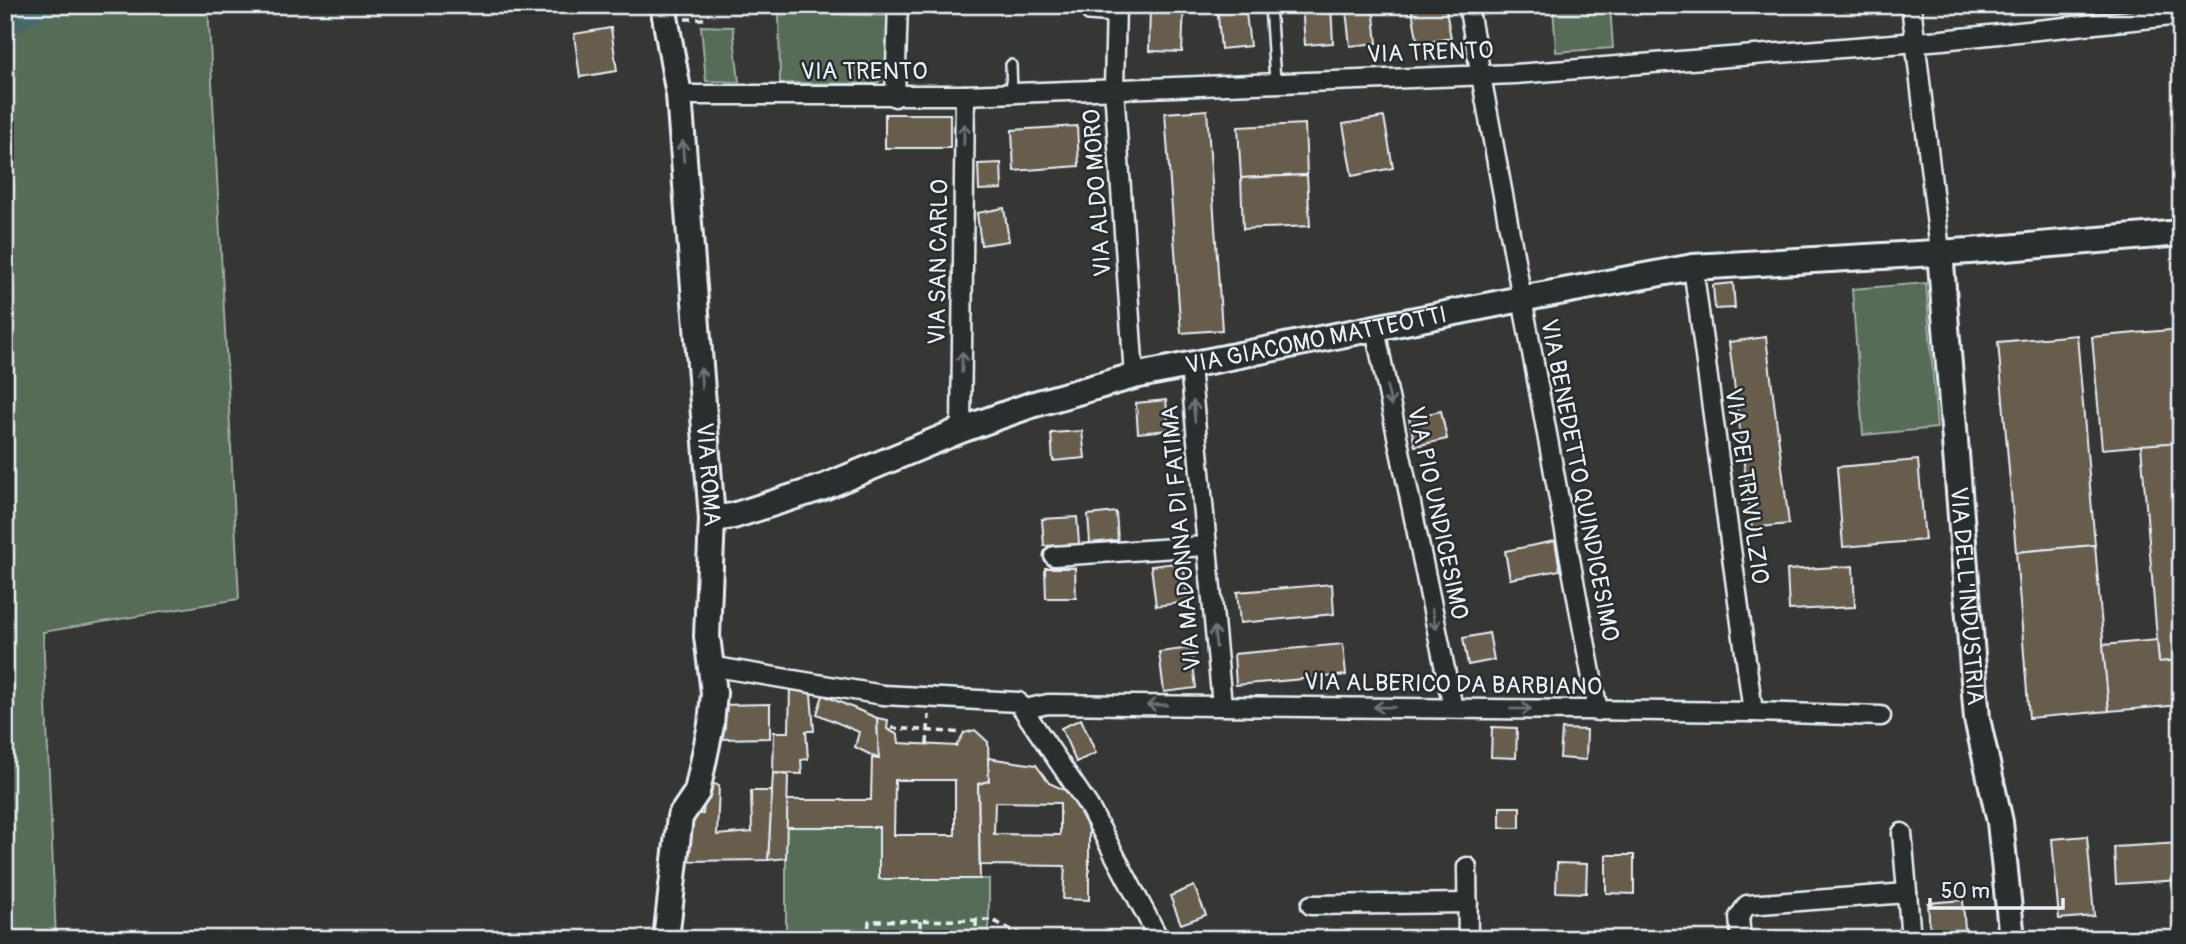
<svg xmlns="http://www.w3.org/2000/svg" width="2186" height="944" viewBox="0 0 2186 944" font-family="Pangolin,sans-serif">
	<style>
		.green { fill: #566c57; stroke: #9faea8; stroke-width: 2 }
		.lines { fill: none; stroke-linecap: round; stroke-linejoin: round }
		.canal { stroke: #4a676c; stroke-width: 19 }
		.building { fill: #675c4e; stroke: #e8f1f8; stroke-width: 2; fill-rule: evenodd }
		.lane-casing { stroke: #e8f1f8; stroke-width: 14 }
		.street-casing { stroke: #e8f1f8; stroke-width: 23 }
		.secondary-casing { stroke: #e8f1f8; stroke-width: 30 }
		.path { stroke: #e8f1f8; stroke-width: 3.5; stroke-dasharray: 7 5; stroke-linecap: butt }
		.lane { stroke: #2a2d2e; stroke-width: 9 }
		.street { stroke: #2a2d2e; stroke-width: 18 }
		.secondary { stroke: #2a2d2e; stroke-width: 24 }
		.oneway { stroke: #6c7275 }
		.labels { text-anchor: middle; stroke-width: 5; stroke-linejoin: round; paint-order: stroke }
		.street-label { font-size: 24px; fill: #e8f1f8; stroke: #2a2d2e }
	</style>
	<rect width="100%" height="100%" fill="#363634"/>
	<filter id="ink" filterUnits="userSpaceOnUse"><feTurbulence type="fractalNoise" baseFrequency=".0143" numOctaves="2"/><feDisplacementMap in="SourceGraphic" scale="14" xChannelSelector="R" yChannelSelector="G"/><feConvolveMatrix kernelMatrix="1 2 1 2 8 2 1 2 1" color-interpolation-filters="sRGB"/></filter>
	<g filter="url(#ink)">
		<g class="green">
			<polygon points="8,5 208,5 239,599 43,632 56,939 5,939 5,7"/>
			<polygon points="1553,5 1610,5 1613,48 1556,52"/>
			<path d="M779,12l111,4c-1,21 8,59 -16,68l-94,-1z"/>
			<polygon points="701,26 733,27 739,82 706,81"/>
			<polygon points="1926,283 1937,428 1863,435 1852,289"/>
			<polygon points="786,827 879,827 880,879 989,879 989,939 786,939"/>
		</g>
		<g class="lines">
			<polyline class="canal" points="5,30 45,5"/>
		</g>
		<g class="building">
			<polygon points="1150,5 1184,5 1182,52 1149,51"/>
			<polygon points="1217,5 1245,5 1250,46 1221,49"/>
			<polygon points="1302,5 1331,5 1333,43 1305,45"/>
			<polygon points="1411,5 1445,5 1451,38 1418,44"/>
			<polygon points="1373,6 1377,43 1350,46 1346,10"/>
			<polygon points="611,28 617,71 580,77 574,34"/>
			<polygon points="1207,110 1222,330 1181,333 1165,113"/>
			<rect x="885" y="114" width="65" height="34"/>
			<polygon points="1384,117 1393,168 1352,176 1343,124"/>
			<polygon points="1305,124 1307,175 1241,178 1238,127"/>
			<polygon points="1077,126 1079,166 1014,171 1012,130"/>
			<polygon points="1001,163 1002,189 979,190 978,164"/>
			<polygon points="1307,175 1310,226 1243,229 1241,178"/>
			<polygon points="1004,208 1009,241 981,245 977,213"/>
			<polygon points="1733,283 1735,308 1715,309 1713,285"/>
			<polygon points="2181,329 2181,442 2102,449 2092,337"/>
			<polygon points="2077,335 2095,545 2016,552 1998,342"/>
			<polygon points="1766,337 1789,524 1752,528 1729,342"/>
			<polygon points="1166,400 1169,430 1138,433 1136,403"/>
			<polygon points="1441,411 1447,439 1415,446 1409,418"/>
			<polygon points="1082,431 1085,458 1053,461 1051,433"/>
			<polygon points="2181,442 2181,660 2159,662 2141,445"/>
			<polygon points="1918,460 1925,540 1843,547 1837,467"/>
			<polygon points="1116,512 1118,540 1090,543 1088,515"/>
			<polygon points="1077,517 1079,544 1044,546 1042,519"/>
			<polygon points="1555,541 1560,570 1510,579 1505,551"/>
			<polygon points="2095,545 2109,711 2029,718 2016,552"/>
			<polygon points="1183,562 1188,602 1156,606 1151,566"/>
			<polygon points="1853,566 1855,607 1789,610 1787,570"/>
			<polygon points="1045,568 1075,568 1076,598 1046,598"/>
			<polygon points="1332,584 1334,614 1240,623 1237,592"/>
			<polygon points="1489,633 1494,660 1468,665 1463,638"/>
			<polygon points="2157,640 2159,662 2181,660 2181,705 2109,711 2103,645"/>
			<polygon points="1343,644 1346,675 1236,685 1234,654"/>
			<polygon points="1191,648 1196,688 1164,692 1159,652"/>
			<polygon points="790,687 811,694 814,731 806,731 808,759 801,760 802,774 773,773 774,732 789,732"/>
			<polygon points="823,695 877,718 879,759 855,747 859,732 817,714"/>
			<polygon points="770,704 770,738 720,739 719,705"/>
			<path d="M877,718l11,2 -1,9 11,6 1,8 57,3 8,-13 11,-3 13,12 1,39 -11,3 2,95h-101v-52h-93v-27h85l1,-42 7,1zM895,780h60v55h-61z"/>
			<polygon points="1081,719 1096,753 1076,762 1061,728"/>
			<polygon points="1492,727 1517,728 1516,758 1491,757"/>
			<polygon points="1562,729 1587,730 1586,760 1560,758"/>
			<path d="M988,758l48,7 13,18 20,9 12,17 8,21v70l-26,-1 2,-33 -85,-1 -2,-81 11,-3zM995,802l65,1v32l-66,-1z"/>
			<polygon points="773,773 788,775 786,858 768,860"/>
			<polygon points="706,783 719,785 717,835 752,832 751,791 772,791 768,860 682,861 686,811 703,814"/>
			<rect x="1500" y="807" width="20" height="21"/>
			<polygon points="2087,836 2094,916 2059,919 2052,839"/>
			<polygon points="2181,843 2181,880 2116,884 2114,847"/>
			<polygon points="1606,855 1634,855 1634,894 1606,893"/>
			<polygon points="1557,863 1587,864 1586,893 1556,892"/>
			<polygon points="1194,886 1206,915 1181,924 1170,896"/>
			<polygon points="1963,900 1965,931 1930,934 1928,903"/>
		</g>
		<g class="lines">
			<g class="lane-casing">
				<g id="lane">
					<polyline points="1270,5 1275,81"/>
					<polyline points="1088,15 1116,17"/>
					<polyline points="1011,65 1012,93"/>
				</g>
			</g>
			<g class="street-casing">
				<g id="street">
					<polyline points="1116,5 1114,88 1134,376"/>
					<polyline points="1468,5 1598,711"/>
					<polyline points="1911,5 1940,251"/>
					<polyline points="679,95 965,95 1515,74 1942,40 2181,15"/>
					<polyline points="895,97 898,5"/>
					<polyline points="1693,267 1753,712"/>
					<polyline points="1375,329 1453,708"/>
					<polyline points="1190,366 1222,705"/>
					<polyline points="961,430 965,95"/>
					<polyline points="1054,556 1205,546"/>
					<polyline points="710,666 883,695 1018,702 1088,805 1159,939"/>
					<polyline points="1025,709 1048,704 1753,712 1881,716"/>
					<polyline points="1902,833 1911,939"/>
					<polyline points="1467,867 1468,939"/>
					<polyline points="1311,905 1468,903"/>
					<polyline points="1741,939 1739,917 1747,905 1907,893"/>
				</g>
			</g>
			<g class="secondary-casing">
				<g id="secondary">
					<path id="s1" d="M663,5l16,90 33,424 -5,117 7,57 -3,32 -14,67 -17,25 -14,122"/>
					<path id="s2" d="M1940,251l37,468 23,103 12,117"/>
					<path id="s3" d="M712,519l21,-3 91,-29 137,-57 70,-25 103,-29 387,-77 172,-32 277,-16 211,-18"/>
				</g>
			</g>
			<g class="path">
				<polyline points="685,19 704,19"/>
				<polyline points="891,728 964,733"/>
				<polyline points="927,744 929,715"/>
				<polyline points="868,939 869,921 992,920 1030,939"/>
				<polyline points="920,939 920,921"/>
				<polyline points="976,939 976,921"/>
			</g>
			<use href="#lane" class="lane"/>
			<use href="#street" class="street"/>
			<use href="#secondary" class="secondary"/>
		</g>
		<defs><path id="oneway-shaft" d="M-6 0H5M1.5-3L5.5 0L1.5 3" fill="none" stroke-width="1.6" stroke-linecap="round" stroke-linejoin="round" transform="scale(1.75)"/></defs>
		<g class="oneway">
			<use href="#oneway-shaft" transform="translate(964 134) rotate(-89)"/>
			<use href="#oneway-shaft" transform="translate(683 151) rotate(-94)"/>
			<use href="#oneway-shaft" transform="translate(962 362) rotate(-89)"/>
			<use href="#oneway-shaft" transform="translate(701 378) rotate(-94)"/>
			<use href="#oneway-shaft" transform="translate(1389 396) rotate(78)"/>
			<use href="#oneway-shaft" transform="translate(1194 411) rotate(-95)"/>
			<use href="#oneway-shaft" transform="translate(1434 619) rotate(78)"/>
			<use href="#oneway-shaft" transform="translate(1215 637) rotate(-96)"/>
			<use href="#oneway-shaft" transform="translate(1157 705) rotate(-180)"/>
			<use href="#oneway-shaft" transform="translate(1384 707) rotate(-179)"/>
			<use href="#oneway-shaft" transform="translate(1521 709) rotate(1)"/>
		</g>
	</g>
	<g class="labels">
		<g class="street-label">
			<text transform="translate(1430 52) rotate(-2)" y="8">VIA TRENTO</text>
			<text x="864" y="79">VIA TRENTO</text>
			<text transform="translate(1097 193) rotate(-94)" y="8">VIA ALDO MORO</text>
			<text transform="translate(938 262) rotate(-89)" y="8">VIA SAN CARLO</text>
			<text dy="8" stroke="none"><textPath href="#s3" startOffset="632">VIA GIACOMO MATTEOTTI</textPath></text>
			<text dy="8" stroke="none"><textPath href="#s1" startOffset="472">VIA ROMA</textPath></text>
			<text transform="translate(1580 480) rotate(79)" y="8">VIA BENEDETTO QUINDICESIMO</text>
			<text transform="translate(1747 486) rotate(82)" y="8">VIA DEI TRIVULZIO</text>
			<text transform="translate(1438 513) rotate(78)" y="8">VIA PIO UNDICESIMO</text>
			<text transform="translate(1181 538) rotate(-95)" y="8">VIA MADONNA DI FATIMA</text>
			<text dy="8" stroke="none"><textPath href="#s2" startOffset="346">VIA DELL'INDUSTRIA</textPath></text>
			<text transform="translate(1453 684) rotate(1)" y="8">VIA ALBERICO DA BARBIANO</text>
		</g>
	</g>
	<rect width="2186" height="944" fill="none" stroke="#2a2d2e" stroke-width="28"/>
	<rect x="14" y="14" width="2158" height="916" fill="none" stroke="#e8f1f8" stroke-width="2.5" filter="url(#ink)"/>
	<path d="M1930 898v10h133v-10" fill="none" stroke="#e8f1f8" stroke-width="3.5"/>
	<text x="1941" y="898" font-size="21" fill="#e8f1f8" stroke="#2a2d2e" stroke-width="5" paint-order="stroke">50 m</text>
</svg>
